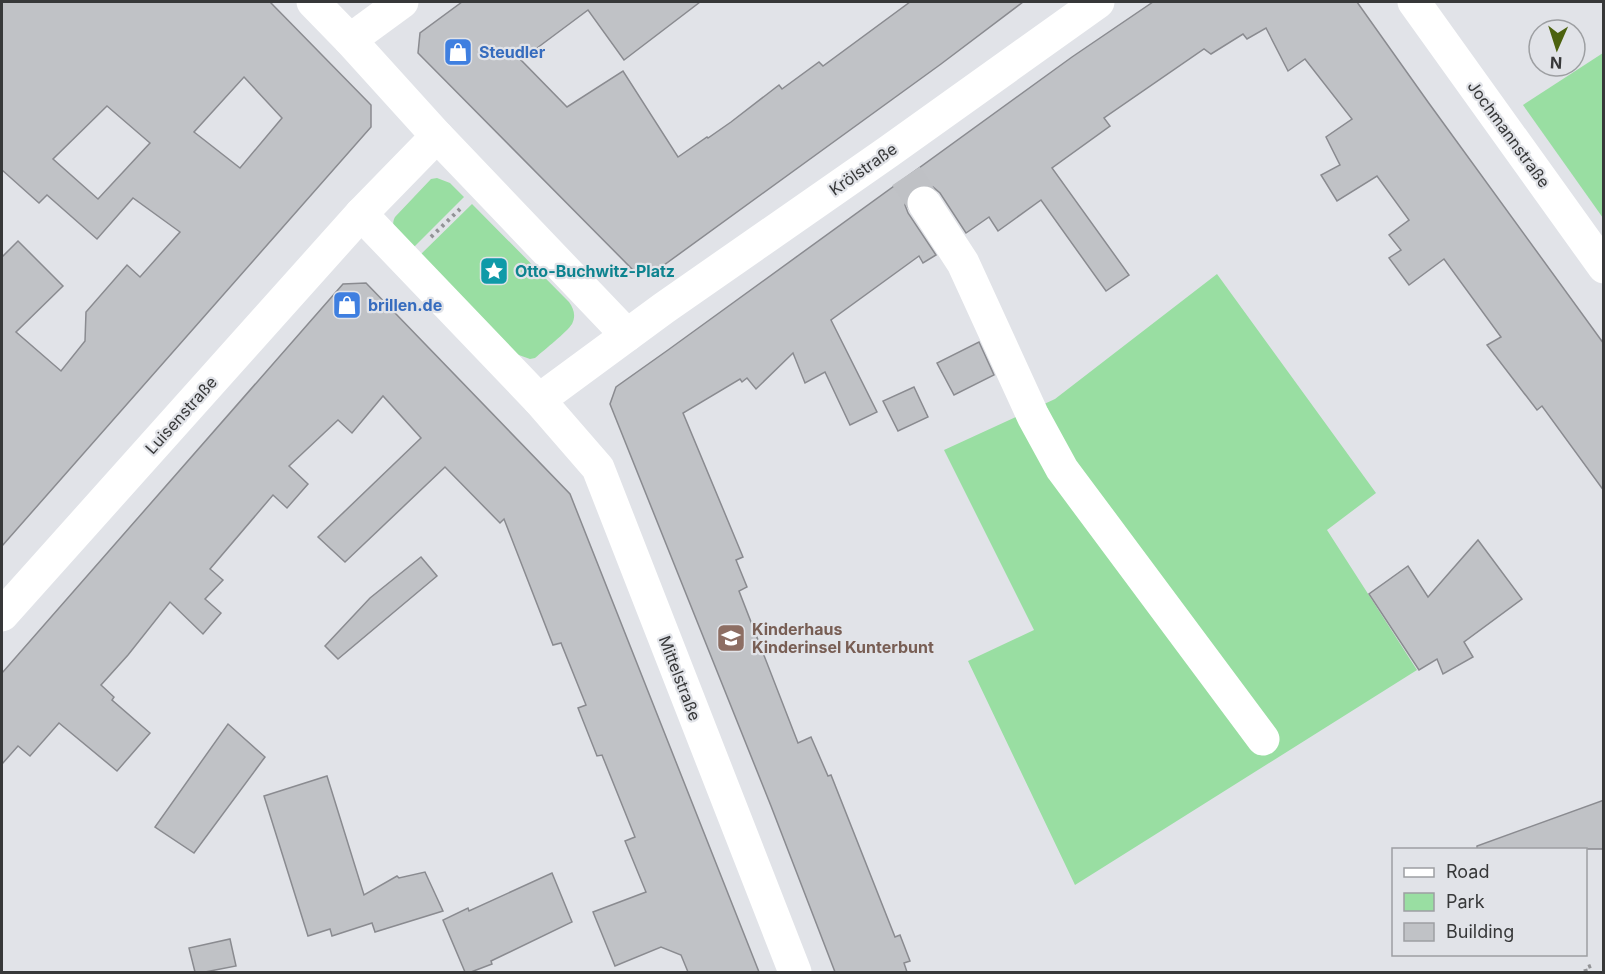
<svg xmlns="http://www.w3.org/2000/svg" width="1605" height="974" viewBox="0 0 1605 974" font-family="Inter,sans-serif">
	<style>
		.green { fill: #99dea2 }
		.building { fill: #c0c2c6; stroke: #8a8b90; stroke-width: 1.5; fill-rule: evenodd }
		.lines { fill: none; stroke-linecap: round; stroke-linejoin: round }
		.minor-tunnel { stroke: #bfc1c5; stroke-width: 33; stroke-dasharray: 33 16; stroke-linecap: butt }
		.path { stroke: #929396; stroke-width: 4; stroke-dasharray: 3 4.5; stroke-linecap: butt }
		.minor { stroke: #fff; stroke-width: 33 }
		.labels { text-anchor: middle; stroke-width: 4.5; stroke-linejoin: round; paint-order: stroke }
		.shop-label { font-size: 16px; font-weight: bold; fill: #366cbe; stroke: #e1e3e8; text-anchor: start }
		.street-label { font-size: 16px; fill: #373839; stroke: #e1e3e8 }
		.culture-label { font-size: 16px; font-weight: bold; fill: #0d838f; stroke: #e1e3e8; text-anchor: start }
		.education-label { font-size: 16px; font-weight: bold; fill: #785e54; stroke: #e1e3e8; text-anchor: start }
	</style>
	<rect width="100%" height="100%" fill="#e1e3e8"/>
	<g class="green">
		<polygon points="1603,53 1603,218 1523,105"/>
		<path d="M437,178l13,5 14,14 -53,53c-8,-9 -23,-21 -16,-33l36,-38z"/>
		<path d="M472,204l97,98c5,7 7,14 3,22 -5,8 -28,26 -37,34l-5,1 -14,-5 -98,-97z"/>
		<polygon points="1217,274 1376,493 1327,530 1417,670 1075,885 968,661 1034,630 944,450 1055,399"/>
	</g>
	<g class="building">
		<path d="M2,2h268l101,103v22l-369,419v-289l16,-16 45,45 -47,46 45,39 24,-30 1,-29 41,-47 13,12 40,-45 -47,-34 -36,41 -50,-44 -8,8 -37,-33zM244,77l38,41 -42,50 -46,-36zM107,106l43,37 -52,56 -45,-40z"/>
		<polygon points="462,2 700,2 624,60 588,10 521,60 567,107 623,71 678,157 707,137 708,138 731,122 779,85 782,89 819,62 823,66 910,2 1023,2 941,64 653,273 634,271 418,53 420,33"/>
		<polygon points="1153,2 1357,2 1428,102 1604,344 1604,491 1542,406 1537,410 1487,345 1501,337 1444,259 1409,285 1389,258 1401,250 1389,235 1409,220 1377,176 1337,201 1321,175 1340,165 1326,137 1352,119 1305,59 1288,71 1266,28 1247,39 1243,34 1211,54 1204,49 1104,118 1110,126 1052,168 1129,275 1106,291 1041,200 998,231 989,217 966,233 940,193 933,187 924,184 914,187 908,194 905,205 908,213 936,255 923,263 919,256 831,320 877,412 850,425 825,372 805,383 793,353 756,389 747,378 742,382 740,379 683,413 743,557 736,560 747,587 739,591 798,743 811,737 828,776 831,775 895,937 900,935 910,961 904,963 907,972 835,972 771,806 610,404 616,387 668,350 1072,57"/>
		<polygon points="366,283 570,494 759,972 688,972 681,955 661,947 615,966 593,912 646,892 625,841 635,837 602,755 597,756 578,708 586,705 561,643 553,645 504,519 500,523 445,467 345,562 318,537 421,438 383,396 352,433 338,420 289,466 308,484 287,508 273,495 210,569 223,580 205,599 221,613 203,634 170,602 128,655 101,685 114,697 112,700 150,733 117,771 59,723 30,756 18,746 2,764 2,673 343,284"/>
		<polygon points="979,342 994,375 954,395 937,363"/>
		<polygon points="914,387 928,417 898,431 883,401"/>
		<polygon points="1478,540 1522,599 1464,642 1473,657 1443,674 1437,659 1419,670 1369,594 1408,566 1428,597"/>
		<polygon points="421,557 437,576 338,659 325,646 370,598"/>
		<polygon points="228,724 265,757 194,853 155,827"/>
		<polygon points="327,776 364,895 397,876 399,878 425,872 443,911 375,932 372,923 332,936 330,929 308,936 264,796"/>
		<polygon points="1604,800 1604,849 1477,849 1477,846"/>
		<polygon points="552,873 572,922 491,961 492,964 471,972 465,972 443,920 468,908 469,911"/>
		<polygon points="230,939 236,966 205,972 195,972 189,948"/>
	</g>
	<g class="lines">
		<polyline class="minor-tunnel" points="906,176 924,203"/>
		<g class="path">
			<polyline points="431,237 460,209"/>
			<polyline points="1586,972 1585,968 1593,965"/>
		</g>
		<g class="minor">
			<polyline points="313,2 350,40 437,136 627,335"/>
			<polyline points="1414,2 1604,267"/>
			<polyline points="350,40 402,2"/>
			<polyline points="924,203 963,263 1033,416 1062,469 1263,739"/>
			<polyline points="361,214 539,400 598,468 795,972"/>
			<polyline points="539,400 664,308 888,152 1098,2"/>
			<polyline points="2,615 361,214 437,136"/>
		</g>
	</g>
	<defs>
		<g id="shop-square" transform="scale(1.5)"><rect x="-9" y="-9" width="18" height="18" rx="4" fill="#3f7fe0" stroke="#e1e3e8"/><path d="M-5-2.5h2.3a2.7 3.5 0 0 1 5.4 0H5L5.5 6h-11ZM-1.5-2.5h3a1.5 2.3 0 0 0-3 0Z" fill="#fff"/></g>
		<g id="sight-square" transform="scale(1.5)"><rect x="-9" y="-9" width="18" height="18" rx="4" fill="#0f9aa8" stroke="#e1e3e8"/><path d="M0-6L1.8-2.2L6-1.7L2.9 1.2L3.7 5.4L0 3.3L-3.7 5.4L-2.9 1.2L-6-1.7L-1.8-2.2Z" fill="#fff"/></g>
		<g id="school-square" transform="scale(1.5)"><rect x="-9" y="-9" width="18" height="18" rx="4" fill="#8d6e63" stroke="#e1e3e8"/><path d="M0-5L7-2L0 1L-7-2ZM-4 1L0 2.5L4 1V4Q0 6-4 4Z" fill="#fff"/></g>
	</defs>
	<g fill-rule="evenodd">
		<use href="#shop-square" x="458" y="52"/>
		<use href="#sight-square" x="494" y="271"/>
		<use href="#shop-square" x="347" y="305"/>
		<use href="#school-square" x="731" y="638"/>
	</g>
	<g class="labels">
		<g class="shop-label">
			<text x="479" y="58">Steudler</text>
			<text x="368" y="311">brillen.de</text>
		</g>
		<g class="street-label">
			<text transform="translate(1509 134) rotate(54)" y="6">Jochmannstraße</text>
			<text transform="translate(863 169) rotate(-35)" y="6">Krölstraße</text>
			<text transform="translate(181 415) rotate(-48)" y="6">Luisenstraße</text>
			<text transform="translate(680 678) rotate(69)" y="6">Mittelstraße</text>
		</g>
		<g class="culture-label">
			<text x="515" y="277">Otto-Buchwitz-Platz</text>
		</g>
		<g class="education-label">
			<text x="752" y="635">Kinderhaus<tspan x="752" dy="18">Kinderinsel Kunterbunt</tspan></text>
		</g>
	</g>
	<rect width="1605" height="974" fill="none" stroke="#373839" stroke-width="6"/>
	<rect x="1392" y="848" width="195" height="108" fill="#e1e3e8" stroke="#9d9fa2" stroke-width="1.5"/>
	<rect x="1404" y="868" width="30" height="9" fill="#ffffff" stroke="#9d9fa2" stroke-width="1.5"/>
	<text x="1446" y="878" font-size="18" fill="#373839">Road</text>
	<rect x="1404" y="893" width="30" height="18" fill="#99dea2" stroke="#9d9fa2" stroke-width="1.5"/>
	<text x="1446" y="908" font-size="18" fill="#373839">Park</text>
	<rect x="1404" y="923" width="30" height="18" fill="#c0c2c6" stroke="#9d9fa2" stroke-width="1.5"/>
	<text x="1446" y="938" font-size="18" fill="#373839">Building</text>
	<g transform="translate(1557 48) rotate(183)"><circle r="28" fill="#e1e3e8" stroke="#9d9fa2" stroke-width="1.5"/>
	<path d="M0-4.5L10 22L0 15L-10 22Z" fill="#4c620e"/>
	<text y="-9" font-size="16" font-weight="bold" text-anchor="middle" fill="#373839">N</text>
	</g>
</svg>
